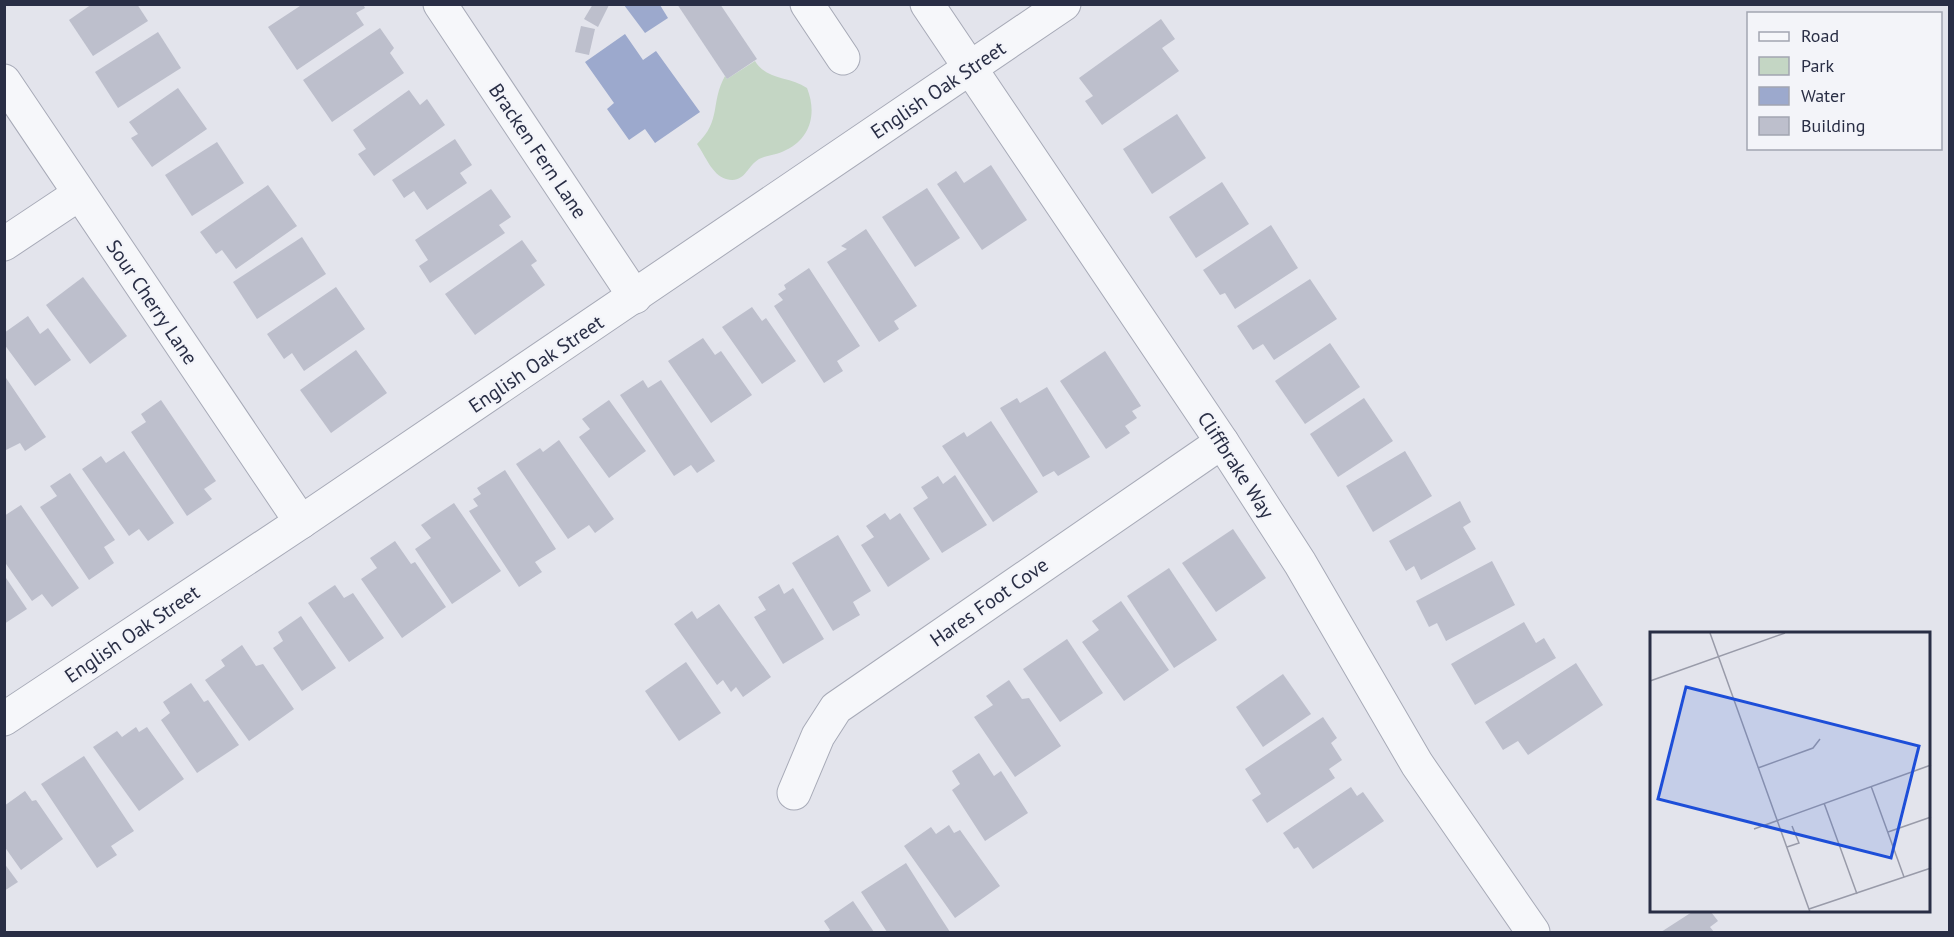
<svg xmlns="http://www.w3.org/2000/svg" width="1954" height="937" viewBox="0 0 1954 937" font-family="'PT Sans',sans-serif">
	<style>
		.green { fill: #c4d6c4 }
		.water { fill: #9ca9cd }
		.building { fill: #bdbfcc }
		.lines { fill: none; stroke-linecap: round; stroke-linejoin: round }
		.minor-casing { stroke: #a7aab7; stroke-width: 35 }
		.minor { stroke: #f6f7fa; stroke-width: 33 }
		.labels { text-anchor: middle; stroke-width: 4.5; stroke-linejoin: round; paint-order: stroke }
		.street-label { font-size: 20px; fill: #292e45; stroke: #f3f4f9 }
		.inset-road { fill: none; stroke: #999ba9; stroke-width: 1.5 }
		.view { fill: #1d4ed8; fill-opacity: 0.15; stroke: #1d4ed8; stroke-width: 3 }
		.inset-edge { fill: none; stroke: #292e45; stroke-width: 3 }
	</style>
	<rect width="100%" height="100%" fill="#e3e4ec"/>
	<path class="green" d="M755,61c11,19 34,15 52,27 10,25 4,50 -21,62 -9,5 -19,5 -27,9 -13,8 -14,25 -33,20 -14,-4 -21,-24 -29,-35 25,-24 13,-41 28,-68l2,3z"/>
	<g class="water">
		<polygon points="624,5 660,5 668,18 645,33"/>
		<polygon points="625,34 643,60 656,51 700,112 655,143 645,129 629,140 607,109 614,103 585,62"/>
	</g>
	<g class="building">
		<polygon points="92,4 137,4 148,21 93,56 69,20"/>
		<polygon points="303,4 363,4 365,8 356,13 364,25 297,70 268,27"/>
		<polygon points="593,4 609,5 598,27 584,19"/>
		<polygon points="677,4 720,4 757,59 727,79"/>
		<polygon points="1161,19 1175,39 1162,48 1179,71 1102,125 1085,101 1093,96 1079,78"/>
		<polygon points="581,26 595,29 589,55 575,52"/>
		<polygon points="380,28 394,48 390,53 404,73 332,122 303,80"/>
		<polygon points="158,32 181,68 118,108 95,72"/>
		<polygon points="178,88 207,129 152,167 131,138 138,134 129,122"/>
		<polygon points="409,90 420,105 427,99 445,125 374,176 358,154 366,149 353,130"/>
		<polygon points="1177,114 1206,158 1152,194 1123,149"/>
		<polygon points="455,139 472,165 460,173 467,183 427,210 414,191 404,198 392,180"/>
		<polygon points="217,142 244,183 192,216 165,175"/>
		<polygon points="991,165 1027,220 982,250 937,184 956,171 964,183"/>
		<polygon points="1222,182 1249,224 1196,258 1169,217"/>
		<polygon points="268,185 297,226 236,269 222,250 216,254 200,232"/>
		<polygon points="927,188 960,238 915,267 882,217"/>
		<polygon points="491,189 511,217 499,225 505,233 430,283 419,266 428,260 415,240"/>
		<polygon points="1271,225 1298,268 1235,309 1225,293 1220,295 1203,270"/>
		<polygon points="866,229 917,306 894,321 899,329 879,342 827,262 847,249 841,246"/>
		<polygon points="302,237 326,274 257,319 233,282"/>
		<polygon points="522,240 537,261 531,265 545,285 475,335 445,294"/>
		<polygon points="809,268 860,346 837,361 843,371 824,383 774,306 783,300 778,294 786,289 784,285"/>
		<polygon points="83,277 127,336 90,364 46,305"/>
		<polygon points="1310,279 1337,319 1274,360 1263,344 1253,350 1237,326"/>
		<polygon points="336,287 365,329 304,371 292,353 284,359 267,334"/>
		<polygon points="752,307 762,321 766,318 796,361 762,384 722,327"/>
		<polygon points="28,316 40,334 48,328 71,360 35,386 4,344 4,333"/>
		<polygon points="703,338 715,355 721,351 752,395 711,423 668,361"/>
		<polygon points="1330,343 1360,387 1305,424 1275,381"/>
		<polygon points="356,350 387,393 331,433 300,390"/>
		<polygon points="1105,351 1141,406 1132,411 1137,418 1125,426 1130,433 1106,449 1060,381"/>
		<polygon points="4,375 46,437 25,451 20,443 4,451"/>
		<polygon points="643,380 648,388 661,380 715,461 697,473 691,465 674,476 620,395"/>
		<polygon points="1047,387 1090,457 1058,476 1054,471 1043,477 1000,408 1017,398 1020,403"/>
		<polygon points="1364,398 1393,441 1338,477 1310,434"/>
		<polygon points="161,400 216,481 204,489 212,499 187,516 131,432 146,422 141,414"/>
		<polygon points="609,400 646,451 609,478 579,437 590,429 582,419"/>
		<polygon points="991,421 1038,492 993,522 942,446 964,432 967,437"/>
		<polygon points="559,440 614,519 595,533 589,525 568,539 516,464 540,448 543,452"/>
		<polygon points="124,451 174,523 148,541 139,529 129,536 82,469 101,456 106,463"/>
		<polygon points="1405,451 1432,496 1373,532 1346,486"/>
		<polygon points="505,470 556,549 535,562 542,572 519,587 469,511 478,506 473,499 481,494 477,488"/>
		<polygon points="70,473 115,540 104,547 114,563 89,580 40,507 57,496 50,486"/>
		<polygon points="955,475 987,525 942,553 913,508 928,498 921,487 938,476 943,484"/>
		<polygon points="1460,501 1471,522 1463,527 1476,549 1421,580 1414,566 1406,571 1389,541"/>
		<polygon points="454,503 501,571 452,604 415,549 431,538 421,525"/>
		<polygon points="21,505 79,588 52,607 42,594 32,601 4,561 4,516"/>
		<polygon points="885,513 890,520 900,513 930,559 888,587 861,545 874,537 866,526"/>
		<polygon points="1233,529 1266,578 1216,612 1182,563"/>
		<polygon points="838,535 871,591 853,602 860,615 833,631 792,563"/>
		<polygon points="395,541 411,564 415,562 446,607 402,638 361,579 377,568 370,558"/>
		<polygon points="1492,561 1515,605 1446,641 1437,623 1429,627 1416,601"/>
		<polygon points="1169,568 1217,640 1174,668 1127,596"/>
		<polygon points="4,575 27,609 4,624"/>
		<polygon points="779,584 784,594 793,588 824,639 783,664 754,617 766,610 758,597"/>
		<polygon points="335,585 344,598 353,593 384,638 349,662 308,603"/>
		<polygon points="1121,601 1169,670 1124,701 1082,642 1099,630 1092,621"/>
		<polygon points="719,604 771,677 743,697 736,687 731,692 723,680 717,685 674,624 692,611 697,619"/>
		<polygon points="301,616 336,668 302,691 273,648 283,641 278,632"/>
		<polygon points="1524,622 1536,643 1544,638 1556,658 1475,705 1451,664"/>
		<polygon points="1067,639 1103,693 1060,722 1023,669"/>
		<polygon points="242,645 256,666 263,664 294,709 249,741 205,680 225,666 221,660"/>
		<polygon points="686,662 721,713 679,741 645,691"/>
		<polygon points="1576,663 1603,705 1528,755 1518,741 1503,750 1485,722"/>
		<polygon points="1283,674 1311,714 1263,747 1236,707"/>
		<polygon points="1009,680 1022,699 1029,698 1061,746 1015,777 974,717 993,705 986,696"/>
		<polygon points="191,683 204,702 208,700 239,745 197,773 161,720 170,713 163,702"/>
		<polygon points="1323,717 1337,738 1331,743 1342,760 1329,769 1335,778 1267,823 1252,800 1261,794 1245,769"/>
		<polygon points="136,727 139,732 147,727 184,779 139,811 93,747 117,731 122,737"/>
		<polygon points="979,753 994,776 1001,771 1028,813 985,841 952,790 960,784 952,771"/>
		<polygon points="84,756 134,831 111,846 117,855 97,868 41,784"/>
		<polygon points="1351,787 1357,796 1363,792 1384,821 1313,869 1298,847 1294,849 1283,833"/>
		<polygon points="25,791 32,801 36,800 63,839 21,870 4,846 4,806"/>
		<polygon points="949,825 954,833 960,830 1000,886 955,918 904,846 931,827 936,834"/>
		<polygon points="4,863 18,882 4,891"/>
		<polygon points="906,863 939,915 950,932 887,932 861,892"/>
		<polygon points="853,901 874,932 827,932 830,930 824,921"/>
		<polygon points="1692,912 1711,912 1718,921 1710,927 1714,932 1661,932"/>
	</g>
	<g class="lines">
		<g class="minor-casing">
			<g id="minor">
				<polyline points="440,4 635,297"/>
				<polyline points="807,4 843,58"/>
				<polyline points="927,4 1222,442 1300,563 1417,764 1533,932"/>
				<polyline points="4,81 301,522"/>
				<polyline points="4,244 79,194"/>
				<polyline points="4,719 301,522 1064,4"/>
				<polyline points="794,793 818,736 836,708 1222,442"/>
			</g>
		</g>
		<use href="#minor" class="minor"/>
	</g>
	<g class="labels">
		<g class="street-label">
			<text transform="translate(938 90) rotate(-34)" y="7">English Oak Street</text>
			<text transform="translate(538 151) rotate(56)" y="7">Bracken Fern Lane</text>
			<text transform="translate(152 302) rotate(56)" y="7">Sour Cherry Lane</text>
			<text transform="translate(536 364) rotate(-34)" y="7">English Oak Street</text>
			<text transform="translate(1236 465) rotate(57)" y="7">Cliffbrake Way</text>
			<text transform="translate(989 602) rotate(-35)" y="7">Hares Foot Cove</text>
			<text transform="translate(132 634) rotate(-34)" y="7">English Oak Street</text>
		</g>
	</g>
	<g transform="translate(1650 632)">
		<rect width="280" height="280" fill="#e3e4ec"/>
		<path class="inset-road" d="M60,1l100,279M0,49l135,-48M108,136l55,-20 7,-9M221,154l33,91M174,171l33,91M104,197l177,-64M238,200l43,-15M137,215l12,-4 -7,-17M159,277l122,-41"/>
		<path class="view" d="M36,55l233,59 -28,112 -233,-59z"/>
		<rect width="280" height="280" class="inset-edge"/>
	</g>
	<rect width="1954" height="937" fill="none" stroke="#292e45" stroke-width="12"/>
	<rect x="1747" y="12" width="195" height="138" fill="#f3f4f9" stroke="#a2a5b1" stroke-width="1.5"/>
	<rect x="1759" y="32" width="30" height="9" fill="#f6f7fa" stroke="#a2a5b1" stroke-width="1.5"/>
	<text x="1801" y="42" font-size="18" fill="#292e45">Road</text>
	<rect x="1759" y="57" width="30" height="18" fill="#c4d6c4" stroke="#a2a5b1" stroke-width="1.5"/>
	<text x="1801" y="72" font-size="18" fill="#292e45">Park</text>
	<rect x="1759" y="87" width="30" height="18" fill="#9ca9cd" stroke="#a2a5b1" stroke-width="1.5"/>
	<text x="1801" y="102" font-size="18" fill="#292e45">Water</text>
	<rect x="1759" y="117" width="30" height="18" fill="#bdbfcc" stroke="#a2a5b1" stroke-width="1.5"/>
	<text x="1801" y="132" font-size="18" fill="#292e45">Building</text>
</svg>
